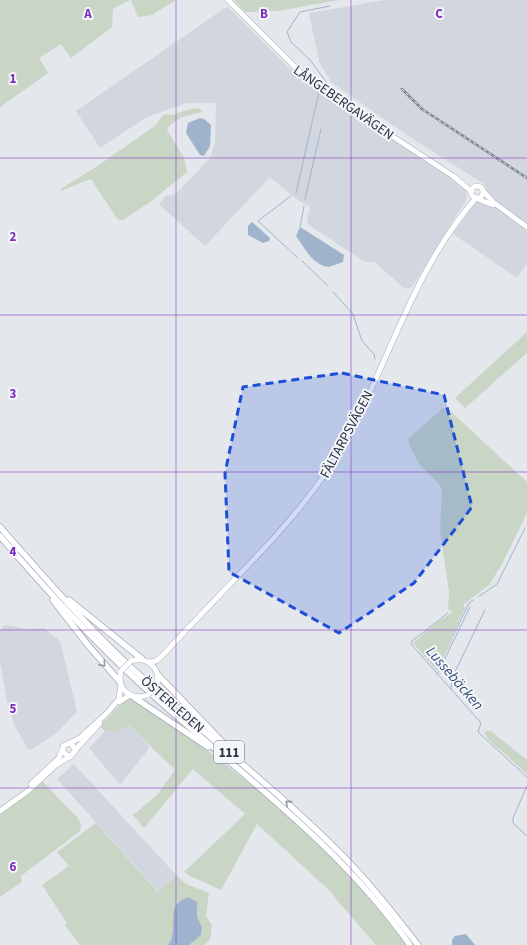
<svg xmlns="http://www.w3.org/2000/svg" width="527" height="945" viewBox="0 0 527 945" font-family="'Source Sans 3',sans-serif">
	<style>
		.built { fill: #d2d6de }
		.green { fill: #c9d6c5 }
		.water { fill: #9fb4cc }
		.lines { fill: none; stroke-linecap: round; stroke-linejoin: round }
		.stream { stroke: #9fb4cc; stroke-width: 1 }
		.secondary-casing { stroke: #a9aeb7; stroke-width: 6 }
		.primary-casing { stroke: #a3abb8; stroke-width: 7 }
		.secondary { stroke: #fff; stroke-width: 5 }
		.primary { stroke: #fff; stroke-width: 5.5 }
		.rail-casing { stroke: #7d8696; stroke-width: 2.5 }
		.rail { stroke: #f4f6f9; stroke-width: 1; stroke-dasharray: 3; stroke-linecap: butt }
		.secondary-bridge-casing { stroke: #a9aeb7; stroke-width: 6; stroke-linecap: butt }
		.secondary-bridge { stroke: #fff; stroke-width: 5 }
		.oneway { stroke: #959aa2 }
		.marked { fill: #1d4ed8; fill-opacity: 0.2; stroke: #1d4ed8; stroke-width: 3; stroke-dasharray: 8 5; stroke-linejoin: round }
		.grid { fill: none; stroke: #7b2cbf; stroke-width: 1; stroke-opacity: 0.55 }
		.labels { text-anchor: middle; stroke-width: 4; stroke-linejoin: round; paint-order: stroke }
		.shield { fill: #f4f6f9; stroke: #676e7b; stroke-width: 1 }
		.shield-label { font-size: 13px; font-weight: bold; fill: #2b3445 }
		.street-label { font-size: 14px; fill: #2b3445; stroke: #f4f6f9 }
		.water-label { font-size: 15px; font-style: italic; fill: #34527a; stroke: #f4f6f9 }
		.grid-label { font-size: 13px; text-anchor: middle; font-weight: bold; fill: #7b2cbf; stroke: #f4f6f9; stroke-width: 4; stroke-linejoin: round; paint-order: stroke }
	</style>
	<rect width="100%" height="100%" fill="#e4e7ec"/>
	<g class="built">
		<polygon points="385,0 527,0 527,264 517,278 453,234 475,202 485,198 486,188 484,184 410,137 331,82 319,62 309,13"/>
		<polygon points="228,7 288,67 307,82 346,110 458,182 467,190 466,200 412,287 407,289 403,287 374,262 365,262 310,226 307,222 310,206 299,201 270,177 205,246 159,204 166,196 176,194 210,158 215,143 216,103 187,103 147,117 100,148 76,111 225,8"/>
		<polygon points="5,625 28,629 44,628 60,641 77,711 58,732 31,750 27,748 15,726 8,706 0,663 0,631"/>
		<polygon points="129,725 150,747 120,785 89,748 105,731 118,732"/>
		<polygon points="74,764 177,876 159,892 57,779"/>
	</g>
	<g class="green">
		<polygon points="0,0 130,0 113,9 112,27 71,58 61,44 39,58 48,73 0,107"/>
		<polygon points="131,0 176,0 152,15 138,17"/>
		<polygon points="234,0 339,0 278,11 245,12"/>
		<path d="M199,108l4,4c-14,3 -29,5 -36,18l17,28 3,14 -37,30 -27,18h-4l-3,-3 -25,-38 -31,12 2,-3 34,-21 60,-42 7,-10 5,-1 5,1 13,-5z"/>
		<polygon points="527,332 527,353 465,408 455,398"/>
		<polygon points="443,408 447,408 527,482 527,513 502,564 489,585 463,605 465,608 452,636 453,639 437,671 413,643 436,623 453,612 448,609 449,592 440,530 442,490 439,484 420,465 410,447 408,439"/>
		<path d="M128,698l9,2c62,43 122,88 177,139 34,32 64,69 92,106h-30l-40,-46 -5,-7 -74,-68 -36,66 -31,-14 -6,-4 61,-58 -52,-45 -49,59 -11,-13 24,-20 18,-25 -46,-45 -11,7 -13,-1 -5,-5 25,-27z"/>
		<polygon points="487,731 491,731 527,760 527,774 488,739 484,732"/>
		<polygon points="43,782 78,818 81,825 80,831 21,876 22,882 0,897 0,815"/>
		<polygon points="96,823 158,892 177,876 186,884 209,893 206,916 212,925 210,940 204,945 80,945 65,925 67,923 42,885 69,866 57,852"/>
	</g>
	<g class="water">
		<polygon points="200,118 204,119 211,125 210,146 204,156 200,155 186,133 188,123"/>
		<polygon points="252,222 270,238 269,241 263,243 248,235 248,226"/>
		<path d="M300,227l44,28 -1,7 -14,5c-17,-2 -24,-19 -33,-31z"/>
		<path d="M188,897l9,5v15l5,10 -1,8 -12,10h-21c13,-15 -6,-39 20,-48z"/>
		<polygon points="466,934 475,945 452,945 452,940 455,936"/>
	</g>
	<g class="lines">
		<g class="stream">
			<polyline points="324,86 326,81 324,79 310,60 291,42 287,32 300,12 330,6"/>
			<polyline points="296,193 319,92"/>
			<polyline points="291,196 258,221 298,258"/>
			<polyline points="305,199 321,129"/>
			<polyline points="300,227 304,206"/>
			<polyline points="302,261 328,286"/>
			<polyline points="333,292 353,314 362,341 374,354 375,359"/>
			<polyline points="478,597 497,584 525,528"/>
			<polyline points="448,613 412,641 411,644 481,723 478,732 527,777"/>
			<polyline points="453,636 469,603 473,600"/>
			<polyline points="437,675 470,607"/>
			<polyline points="451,689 452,678 485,610"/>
			<polyline points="527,786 513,818 513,823 527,836"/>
		</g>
		<g class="secondary-casing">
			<g id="secondary">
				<polyline points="228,0 302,74 340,102 453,176 471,191"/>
				<circle cx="477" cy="192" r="6"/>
				<polyline points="484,192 493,202 527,227"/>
				<polyline points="478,199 493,205"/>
				<path d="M131,661c16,-5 30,7 26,24"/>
				<path d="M149,662l7,-1 6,-5c24,-26 48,-51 73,-77 39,-40 76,-80 105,-128 48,-83 71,-179 136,-253"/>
				<path d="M121,671c-5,18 10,30 27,24"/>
				<polyline points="119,702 130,695"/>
				<polyline points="70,743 76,750 70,757 63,752 63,746 80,738 108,712 119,699 121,685"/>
				<polyline points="76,749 100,723"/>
				<polyline points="31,784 59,758 62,750"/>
				<polyline points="0,811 28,791 56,765 69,757"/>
			</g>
		</g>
		<g class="primary-casing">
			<g id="primary">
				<path d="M0,527c40,45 79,91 123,133 71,66 148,124 217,193 28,28 53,60 78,92"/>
				<path d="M0,536c51,60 105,117 164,169 86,76 179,145 246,240"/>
				<polyline points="53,600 87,644 120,682"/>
				<polyline points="69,600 142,659"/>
				<polyline points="158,675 225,745"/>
				<polyline points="132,696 208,747"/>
			</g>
		</g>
		<use href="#secondary" class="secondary"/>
		<use href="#primary" class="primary"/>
		<g class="rail-casing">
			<polyline id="rail" points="402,89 422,109 527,178"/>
		</g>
		<use href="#rail" class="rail"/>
		<g class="secondary-bridge-casing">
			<g id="secondary-bridge">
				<polyline points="121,671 131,661"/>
				<polyline points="148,695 157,685"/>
			</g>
		</g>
		<use href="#secondary-bridge" class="secondary-bridge"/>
	</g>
	<defs><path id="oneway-chevron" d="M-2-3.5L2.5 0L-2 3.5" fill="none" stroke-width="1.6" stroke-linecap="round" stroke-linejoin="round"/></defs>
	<g class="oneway">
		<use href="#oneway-chevron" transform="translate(103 664) rotate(48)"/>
		<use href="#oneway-chevron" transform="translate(288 803) rotate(-139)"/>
	</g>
	<path class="marked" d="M342,373l102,22 28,112 -58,76 -75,50 -110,-61 -4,-99 18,-86z"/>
	<path class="grid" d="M176,0v945M351,0v945M0,158h527M0,315h527M0,472h527M0,630h527M0,788h527"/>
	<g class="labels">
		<rect class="shield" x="214" y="741" width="30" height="22" rx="3"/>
		<g class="shield-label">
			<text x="229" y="757">111</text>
		</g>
		<g class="street-label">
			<text transform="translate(344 102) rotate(35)" y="5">LÅNGEBERGAVÄGEN</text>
			<text transform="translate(346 434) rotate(-62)" y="5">FÄLTARPSVÄGEN</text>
			<text transform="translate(173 704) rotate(41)" y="5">ÖSTERLEDEN</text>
		</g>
		<g class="water-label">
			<text transform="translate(455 678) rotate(49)" y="5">Lussebäcken</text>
		</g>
	</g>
	<g class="grid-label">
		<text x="88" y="18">A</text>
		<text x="264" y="18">B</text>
		<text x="439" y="18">C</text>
		<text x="13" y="83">1</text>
		<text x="13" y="241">2</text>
		<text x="13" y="398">3</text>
		<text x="13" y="556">4</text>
		<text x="13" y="713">5</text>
		<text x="13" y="871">6</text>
	</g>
</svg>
